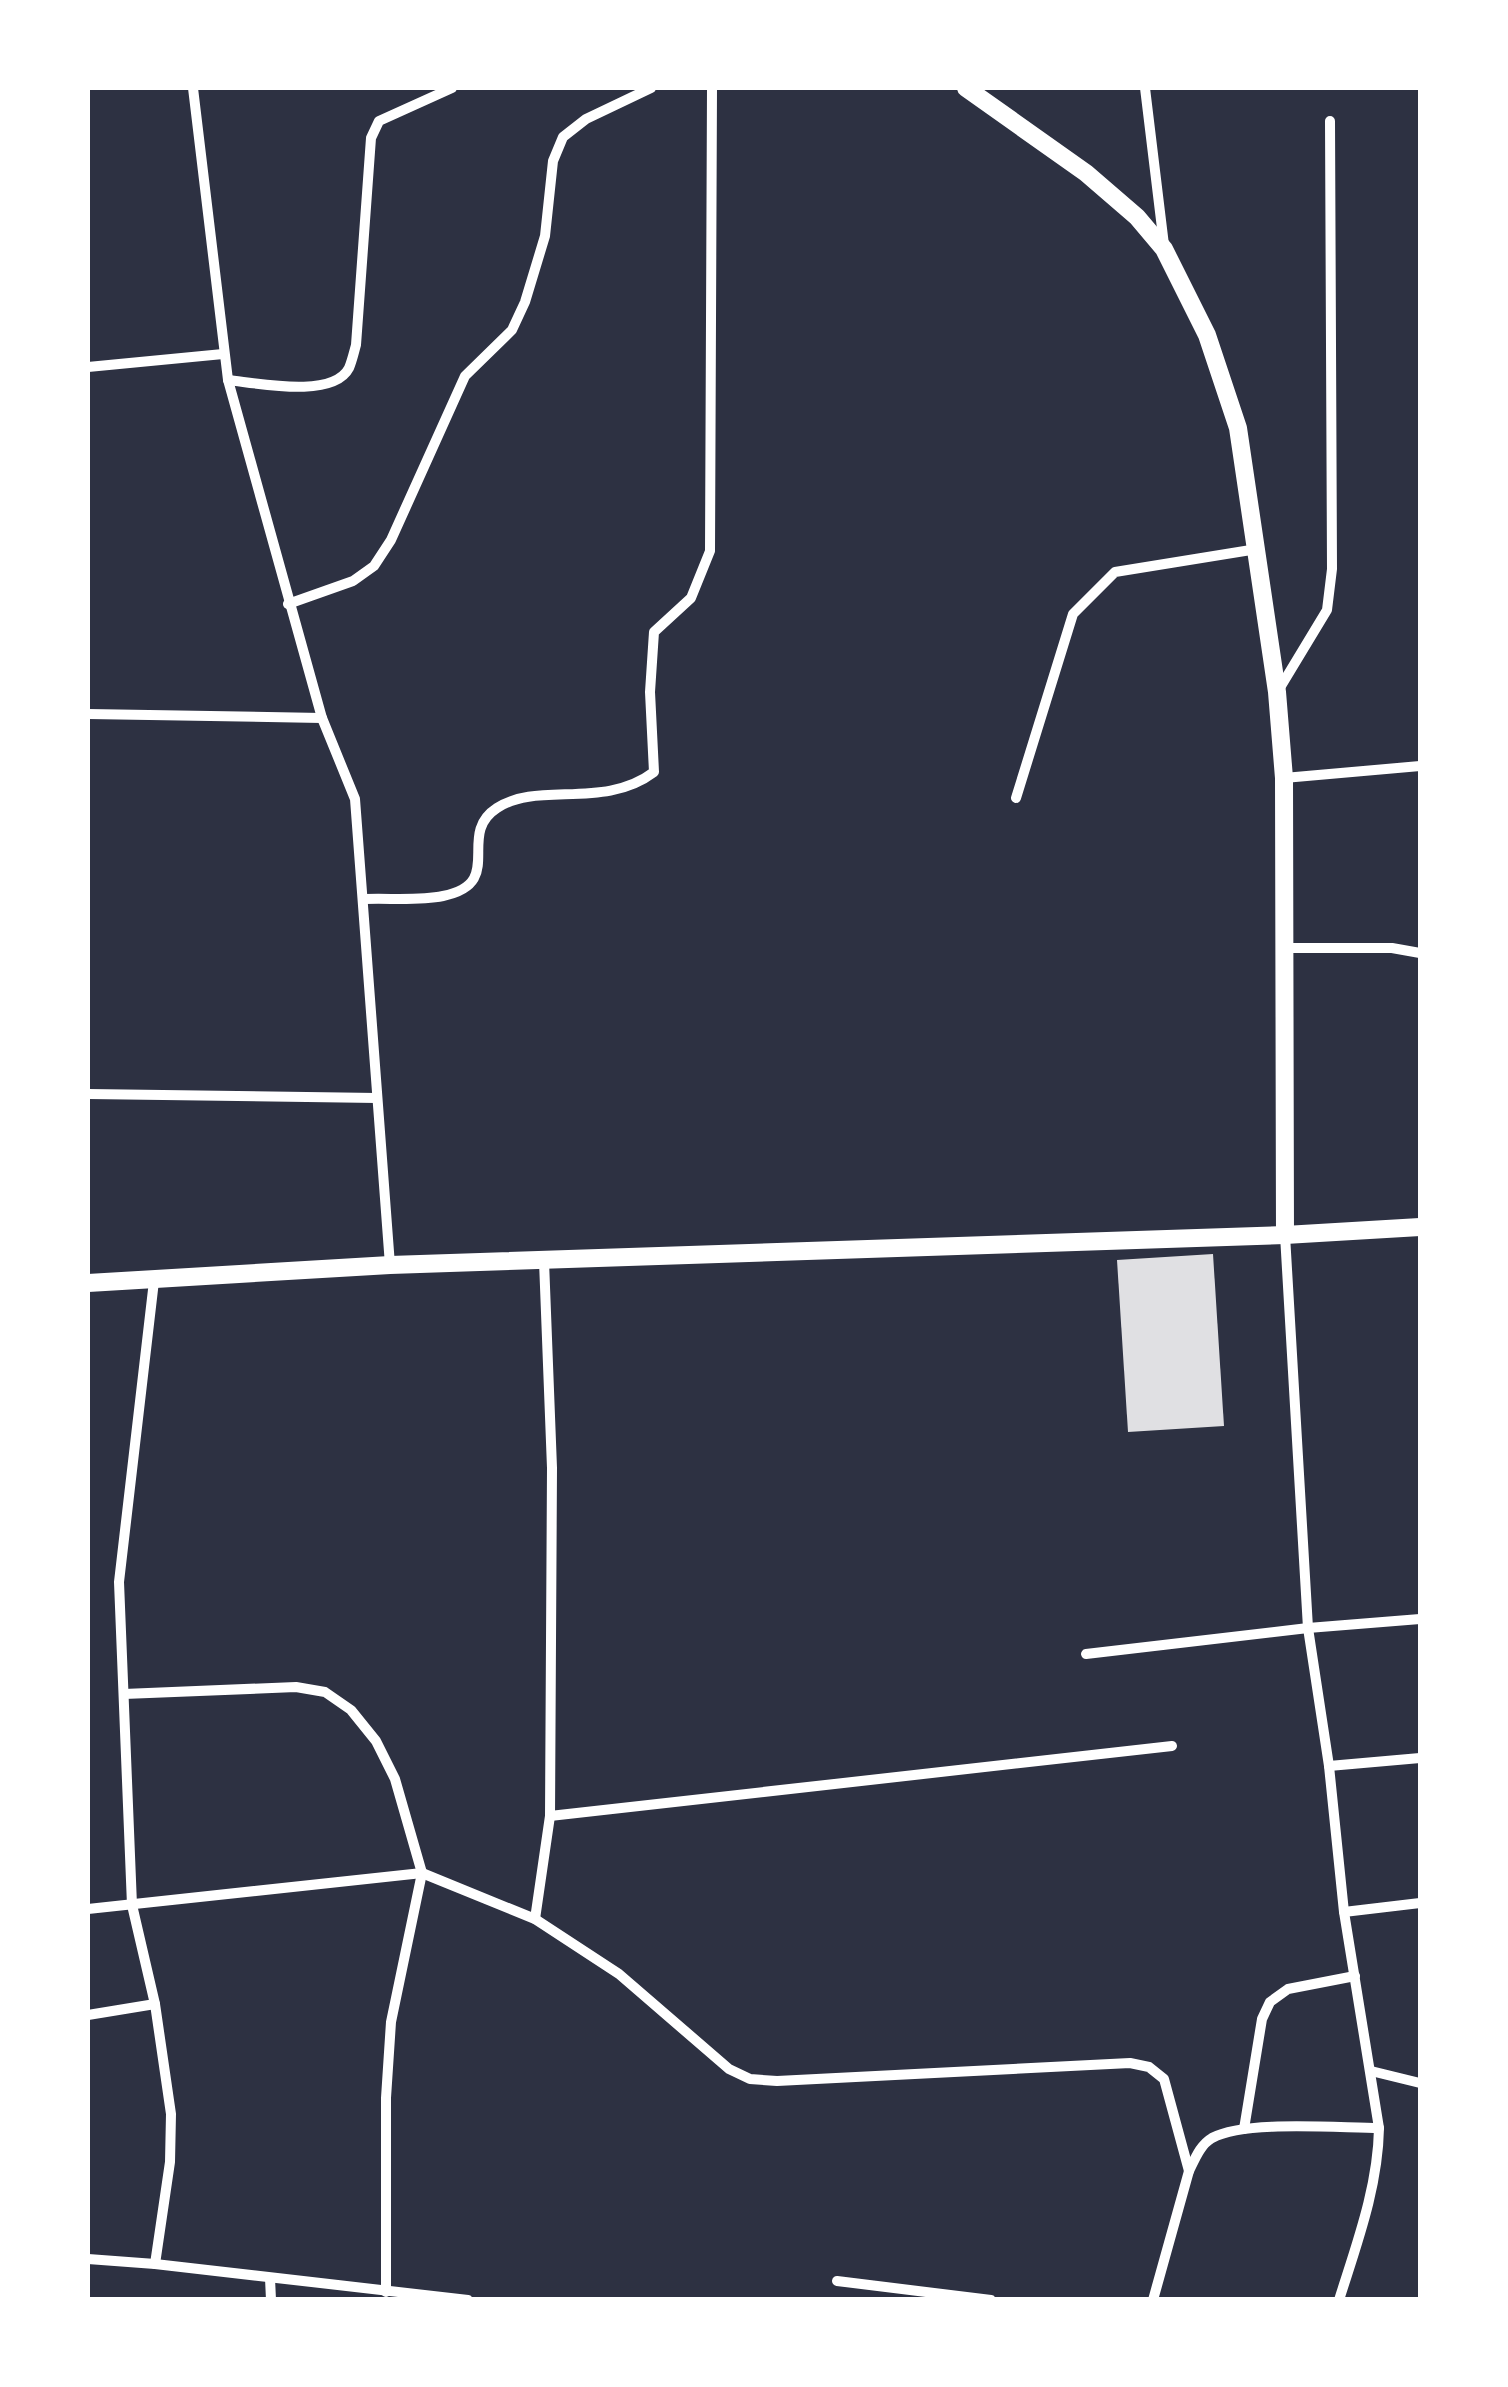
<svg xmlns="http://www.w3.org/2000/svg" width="1508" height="2387" viewBox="0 0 1508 2387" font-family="Georgia,serif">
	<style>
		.building { fill: #e0e0e3 }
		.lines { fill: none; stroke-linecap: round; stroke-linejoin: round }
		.minor { stroke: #fff; stroke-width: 10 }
		.tertiary { stroke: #fff; stroke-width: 18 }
	</style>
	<rect width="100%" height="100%" fill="#2d3142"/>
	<polygon class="building" points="1213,1254 1224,1426 1128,1432 1117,1260"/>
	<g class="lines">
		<g class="minor">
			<polyline points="193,88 228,380 322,718 355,799 390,1265"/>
			<polyline points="1145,88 1164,245"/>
			<polyline points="88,367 223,354"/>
			<path d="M228,380c29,3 105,19 121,-12 3,-7 5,-16 7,-23l15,-207 8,-17 73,-33"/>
			<polyline points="288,604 353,581 374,566 391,540 465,376 512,330 525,302 545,236 553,161 563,137 586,119 651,88"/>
			<polyline points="1278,691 1327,610 1332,569 1330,121"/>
			<polyline points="88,714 322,718"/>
			<polyline points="1284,778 1420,766"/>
			<polyline points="1016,798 1073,614 1115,572 1257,549"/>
			<path d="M365,899c25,-1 54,2 78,-3 64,-13 12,-61 54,-88 41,-27 107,2 157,-36l-4,-80 4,-60 37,-34 19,-47 2,-463"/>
			<polyline points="1284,948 1392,948 1420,953"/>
			<polyline points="88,1094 377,1098"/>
			<path d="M1285,1235l23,393 21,138 15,146 35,216c-1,59 -22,115 -40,172"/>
			<polyline points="154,1281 119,1582 132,1905 155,2004 171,2114 170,2162 155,2264"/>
			<polyline points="1086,1654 1308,1628 1420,1619"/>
			<polyline points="124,1694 296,1687 325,1692 351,1710 376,1741 395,1779 422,1873 391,2022 386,2098 386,2292"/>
			<polyline points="1329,1766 1420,1758"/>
			<polyline points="550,1816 1172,1746"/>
			<polyline points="88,1909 422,1873 535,1919 619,1974 729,2069 750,2079 777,2081 1130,2063 1149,2067 1164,2079 1189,2171"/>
			<polyline points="1344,1912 1420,1903"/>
			<polyline points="535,1919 550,1816 552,1468 544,1261"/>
			<polyline points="88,2015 155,2004"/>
			<polyline points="1371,2071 1420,2083"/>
			<polyline points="1244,2129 1262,2019 1270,2002 1288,1989 1355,1976"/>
			<polyline points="88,2259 155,2264 468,2300"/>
			<polyline points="270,2278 271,2300"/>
			<polyline points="837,2281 991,2300"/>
			<path d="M1153,2300l36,-129c6,-12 11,-26 23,-33 33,-18 126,-10 167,-10"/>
		</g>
		<g class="tertiary">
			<polyline points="966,88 1086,173 1137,217 1164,249 1207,335 1238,428 1277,692 1284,778 1285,1235"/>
			<polyline points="88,1283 390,1265 1285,1235 1420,1227"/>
		</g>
	</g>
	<rect width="1508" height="2387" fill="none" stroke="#ffffff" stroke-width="180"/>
</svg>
